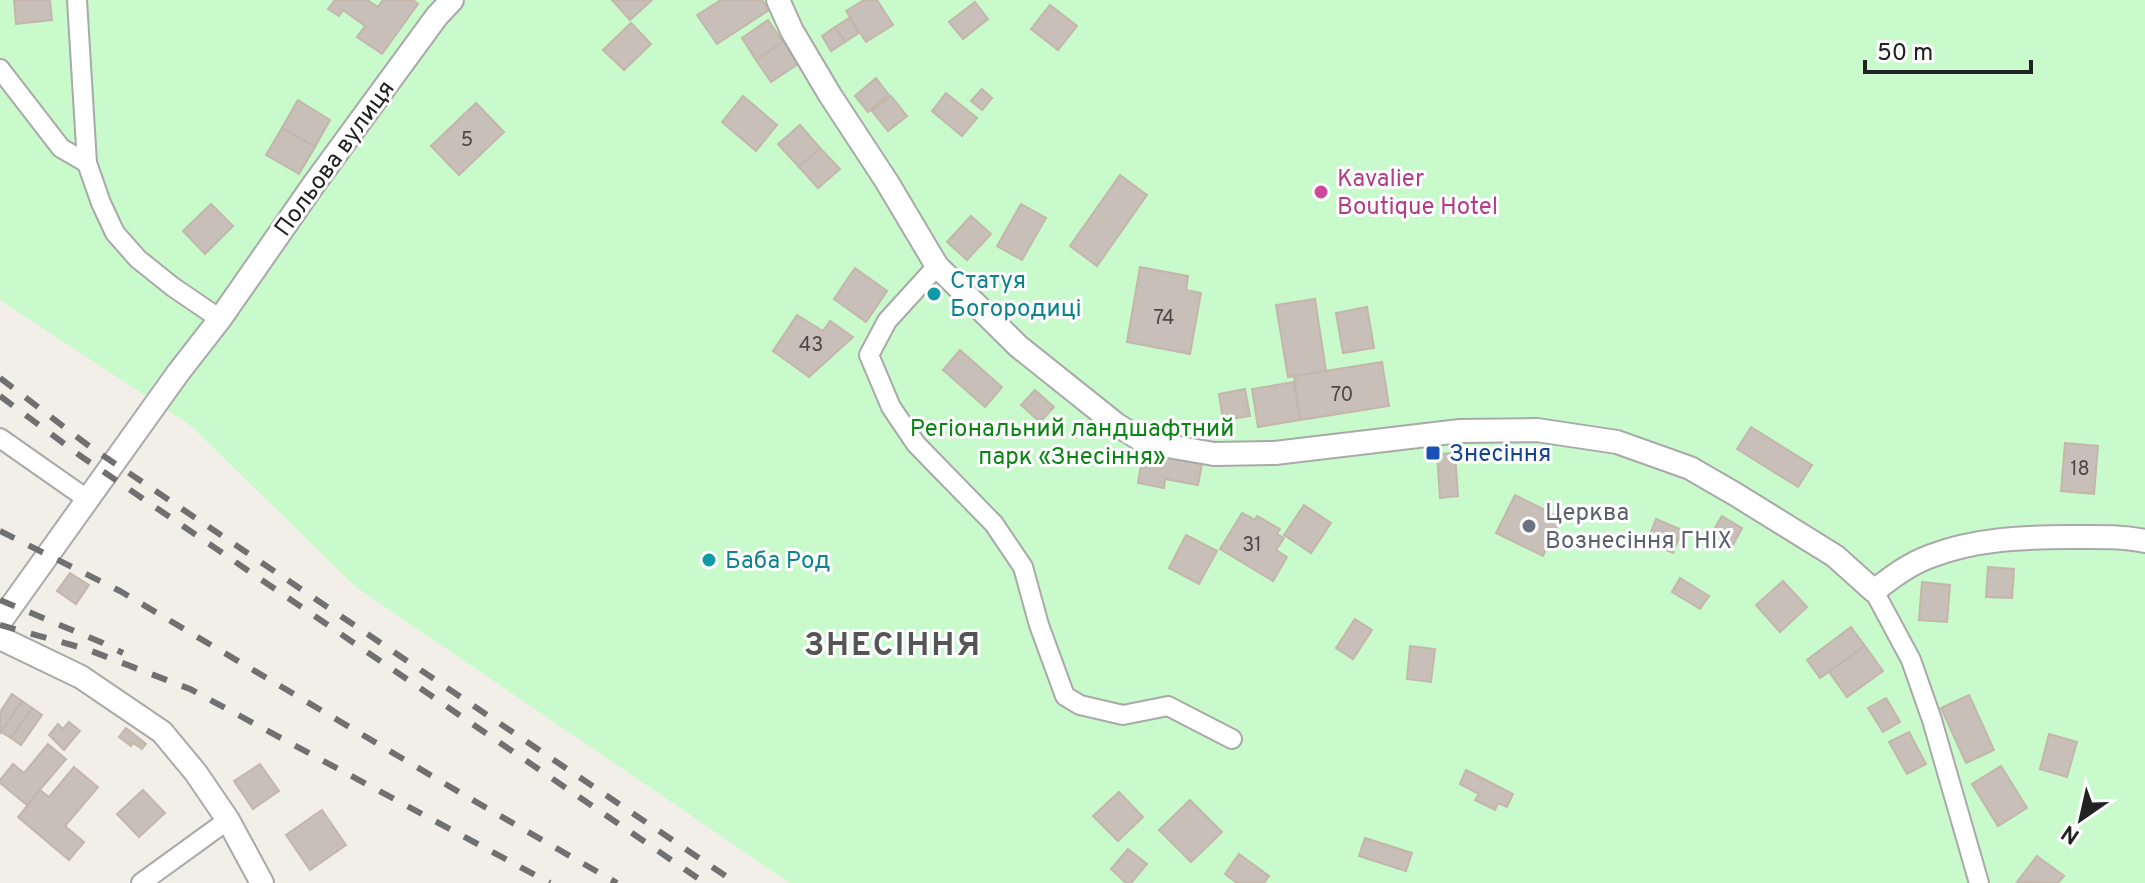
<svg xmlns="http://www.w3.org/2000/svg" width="2145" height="883" viewBox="0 0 2145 883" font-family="Overpass,sans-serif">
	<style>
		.park { fill: #c8facc }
		.building { fill: #c7bfb8; stroke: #c4b6ab; stroke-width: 2 }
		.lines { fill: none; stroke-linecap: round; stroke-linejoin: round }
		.minor-casing { stroke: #a9a9a9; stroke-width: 22 }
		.tertiary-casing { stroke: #a9a9a9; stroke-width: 26 }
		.minor { stroke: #fff; stroke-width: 18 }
		.tertiary { stroke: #fff; stroke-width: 22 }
		.rail { stroke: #707070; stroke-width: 6; stroke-dasharray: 16 16; stroke-linecap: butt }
		.hotel-dot { fill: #d1479c; stroke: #fff; stroke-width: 3 }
		.culture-dot { fill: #0f9aa8; stroke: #fff; stroke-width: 3 }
		.transit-dot { fill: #1a4fb4; stroke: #fff; stroke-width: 3 }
		.worship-dot { fill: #6b7280; stroke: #fff; stroke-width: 3 }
		.labels { text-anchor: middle; stroke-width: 6; stroke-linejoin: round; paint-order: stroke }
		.number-label { font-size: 20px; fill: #4b4948 }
		.street-label { font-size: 24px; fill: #222; stroke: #fff }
		.hotel-label { font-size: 24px; fill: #b23c85; stroke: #fff; text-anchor: start }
		.culture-label { font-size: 24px; fill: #0d838f; stroke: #fff; text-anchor: start }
		.park-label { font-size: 24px; fill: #0c8416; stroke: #fff }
		.transit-label { font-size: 24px; fill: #164399; stroke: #fff; text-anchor: start }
		.worship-label { font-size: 24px; fill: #5b616d; stroke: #fff; text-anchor: start }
		.district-label { font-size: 32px; font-weight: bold; letter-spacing: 2px; fill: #555; stroke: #fff }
	</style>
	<rect width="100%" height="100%" fill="#f2efe9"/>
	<polygon class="park" points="0,0 2145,0 2145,883 790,883 356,587 190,425 0,300"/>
	<g class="building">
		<polygon points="14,0 50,0 52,20 16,24"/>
		<polygon points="335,0 367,0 378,7 383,0 413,0 418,4 382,54 357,37 365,26 343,10 339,16 328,9"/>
		<polygon points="612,0 652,0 630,20"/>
		<polygon points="721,0 762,0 769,10 717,44 697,15"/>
		<polygon points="864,0 877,0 893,25 866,42 846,11"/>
		<polygon points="975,2 988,19 963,39 949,22"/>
		<polygon points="1050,5 1077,26 1058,50 1031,29"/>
		<polygon points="849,18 859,33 845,42 835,27"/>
		<polygon points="768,20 783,42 756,60 742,38"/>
		<polygon points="631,23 651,44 624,70 603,50"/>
		<polygon points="835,27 845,42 831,51 822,36"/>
		<polygon points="783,42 798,64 771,82 756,60"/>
		<polygon points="876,78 889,95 868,112 855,96"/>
		<polygon points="982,89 992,98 982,110 971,101"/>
		<polygon points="946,93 977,118 962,136 932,111"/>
		<polygon points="743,96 777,125 756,151 722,122"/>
		<polygon points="891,96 907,116 888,131 872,111"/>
		<polygon points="298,100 330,120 315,147 282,128"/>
		<polygon points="476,103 504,132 459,175 431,146"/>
		<polygon points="800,125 820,148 799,167 778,144"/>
		<polygon points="282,128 315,147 299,174 266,155"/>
		<polygon points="820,148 840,169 818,188 799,167"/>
		<polygon points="1120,175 1147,195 1097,266 1070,246"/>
		<polygon points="211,204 233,226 205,254 183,231"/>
		<polygon points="1021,204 1046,218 1022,260 997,246"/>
		<polygon points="971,216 991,234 967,260 947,242"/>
		<polygon points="1140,267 1188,276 1186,290 1201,293 1190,354 1127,342"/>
		<polygon points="855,268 887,291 866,322 834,299"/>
		<polygon points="1315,299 1326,371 1288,377 1276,305"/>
		<polygon points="1367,307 1374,348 1343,353 1336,313"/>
		<polygon points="797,315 823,331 830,321 853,337 809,377 773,351"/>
		<polygon points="960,350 1002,387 985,407 943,370"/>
		<polygon points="1382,362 1389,406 1300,420 1294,376"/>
		<polygon points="1294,382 1300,420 1258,427 1252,389"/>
		<polygon points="1245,389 1250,416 1223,420 1219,394"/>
		<polygon points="1035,390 1054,407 1040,422 1021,405"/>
		<polygon points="1751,427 1812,465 1798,487 1737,449"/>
		<polygon points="2065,443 2098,446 2094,494 2061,491"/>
		<polygon points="1143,453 1202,464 1198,485 1165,479 1164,488 1138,483"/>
		<polygon points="1455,453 1458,496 1440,498 1437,454"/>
		<polygon points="1515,495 1561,518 1543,556 1496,533"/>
		<polygon points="1304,505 1331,523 1311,553 1284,535"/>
		<polygon points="1242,513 1255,520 1257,516 1280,529 1277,534 1284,538 1276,550 1287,557 1273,581 1220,549"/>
		<polygon points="1722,516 1742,528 1733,545 1712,533"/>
		<polygon points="1656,519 1682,530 1673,553 1647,542"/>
		<polygon points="1186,535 1217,551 1199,584 1169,568"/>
		<polygon points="1988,567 2014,569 2012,598 1986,597"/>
		<polygon points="70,573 89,585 76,604 57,591"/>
		<polygon points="1680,578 1709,596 1700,609 1672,592"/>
		<polygon points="1783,581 1807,607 1780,632 1756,605"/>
		<polygon points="1922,582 1950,585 1947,622 1919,620"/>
		<polygon points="1355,619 1372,630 1353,659 1336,648"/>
		<polygon points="1851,627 1865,646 1820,678 1807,660"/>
		<polygon points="1410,646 1435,649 1431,682 1407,679"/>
		<polygon points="1865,646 1883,671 1847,697 1829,672"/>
		<polygon points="12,694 22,701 1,732 0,712"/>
		<polygon points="1969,695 1994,750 1966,763 1941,708"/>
		<polygon points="1886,698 1900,722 1883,732 1868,708"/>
		<polygon points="22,701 32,708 11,738 1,732"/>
		<polygon points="32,708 42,715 21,745 11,738"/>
		<polygon points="69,722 80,731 64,750 49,735 58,724 63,729"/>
		<polygon points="126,728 146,744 142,749 133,743 131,746 119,737"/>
		<polygon points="1909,732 1926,764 1907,774 1889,742"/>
		<polygon points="2049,734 2077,742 2067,777 2040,769"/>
		<polygon points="48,744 66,759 27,805 0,783 0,780 13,764 24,773"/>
		<polygon points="260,764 279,791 253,809 234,781"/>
		<polygon points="2001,766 2027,808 1998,826 1972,784"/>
		<polygon points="74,767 98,787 65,826 84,842 69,860 18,817 40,790 49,797"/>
		<polygon points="1466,770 1513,794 1507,807 1498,803 1495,810 1475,800 1479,794 1460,784"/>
		<polygon points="143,790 165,813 139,837 117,814"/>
		<polygon points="1119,792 1143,817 1118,841 1093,816"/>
		<polygon points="1190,800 1222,832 1191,862 1159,830"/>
		<polygon points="322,810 346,845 310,870 286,835"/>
		<polygon points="1365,838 1412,853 1406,871 1359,856"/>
		<polygon points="1128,849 1147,864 1131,883 1126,883 1111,869"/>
		<polygon points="1239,854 1269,876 1264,883 1237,883 1225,874"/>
		<polygon points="2037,856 2064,876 2058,883 2017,882"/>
	</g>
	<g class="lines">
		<g class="minor-casing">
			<g id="minor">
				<polyline points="77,0 87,163 101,203 115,233 138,259 173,287 220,319"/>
				<polyline points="0,69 61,148 87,163"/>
				<polyline points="937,266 887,321 869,355 891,407 916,444 994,524 1023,567 1039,625 1065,696 1080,705 1123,715 1168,706 1232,739"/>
				<polyline points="0,438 87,499"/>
				<polyline points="1874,591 1911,660 1932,720 1979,883"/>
				<polyline points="141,883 228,820"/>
			</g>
		</g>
		<g class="tertiary-casing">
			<g id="tertiary">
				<path d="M778,0l14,31 38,64 57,87 50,84 81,80 99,79 28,17 69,12 61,-1 185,-22 77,-1 80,12 73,26 45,26 100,62 39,35c18,-14 35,-27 57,-35 44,-17 94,-19 140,-19 25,0 49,-1 74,4"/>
				<polyline points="0,622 178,373 220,319 314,184 437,16 452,0"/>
				<polyline points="0,638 81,677 162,732 196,773 228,820 262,883"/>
			</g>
		</g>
		<use href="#minor" class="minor"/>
		<use href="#tertiary" class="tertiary"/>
		<g class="rail">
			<polyline points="0,378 89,446 736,883"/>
			<polyline points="0,396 82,457 705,883"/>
			<polyline points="0,531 120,591 464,795 617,883"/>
			<polyline points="0,600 103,643 123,653"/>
			<polyline points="0,625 86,649 190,689 550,883"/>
		</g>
	</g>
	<circle class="hotel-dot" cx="1321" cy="192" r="8"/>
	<g class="culture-dot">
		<circle cx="934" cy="294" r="8"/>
		<circle cx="709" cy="560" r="8"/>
	</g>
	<rect class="transit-dot" x="1425" y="445" width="16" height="16" rx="4"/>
	<circle class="worship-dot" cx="1529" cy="526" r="8"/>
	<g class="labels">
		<g class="number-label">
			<text x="467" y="146">5</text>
			<text x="1164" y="324">74</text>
			<text x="811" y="351">43</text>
			<text x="1342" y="401">70</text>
			<text x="2080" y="475">18</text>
			<text x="1252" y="551">31</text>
		</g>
		<g class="street-label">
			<text transform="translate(334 158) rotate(-54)" y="8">Польова вулиця</text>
		</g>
		<g class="hotel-label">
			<text x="1337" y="186">Kavalier<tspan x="1337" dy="28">Boutique Hotel</tspan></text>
		</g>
		<g class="culture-label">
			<text x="950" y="288">Статуя<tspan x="950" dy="28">Богородиці</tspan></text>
			<text x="725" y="568">Баба Род</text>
		</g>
		<g class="park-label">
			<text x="1072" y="436">Регіональний ландшафтний<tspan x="1072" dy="28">парк «Знесіння»</tspan></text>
		</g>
		<g class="transit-label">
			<text x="1449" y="461">Знесіння</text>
		</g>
		<g class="worship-label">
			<text x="1545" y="520">Церква<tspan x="1545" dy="28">Вознесіння ГНІХ</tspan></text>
		</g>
		<g class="district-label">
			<text x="893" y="655">ЗНЕСІННЯ</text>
		</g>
	</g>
	<g transform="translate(2081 819) rotate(214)" stroke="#ffffff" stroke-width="6" paint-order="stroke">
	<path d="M0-6L14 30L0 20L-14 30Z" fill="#222222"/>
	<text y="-12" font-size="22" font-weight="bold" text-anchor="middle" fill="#222222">N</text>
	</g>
	<path d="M1865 60v12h166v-12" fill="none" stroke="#222222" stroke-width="4"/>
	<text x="1877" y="60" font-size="24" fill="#222222" stroke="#ffffff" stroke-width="6" paint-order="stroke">50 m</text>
</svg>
